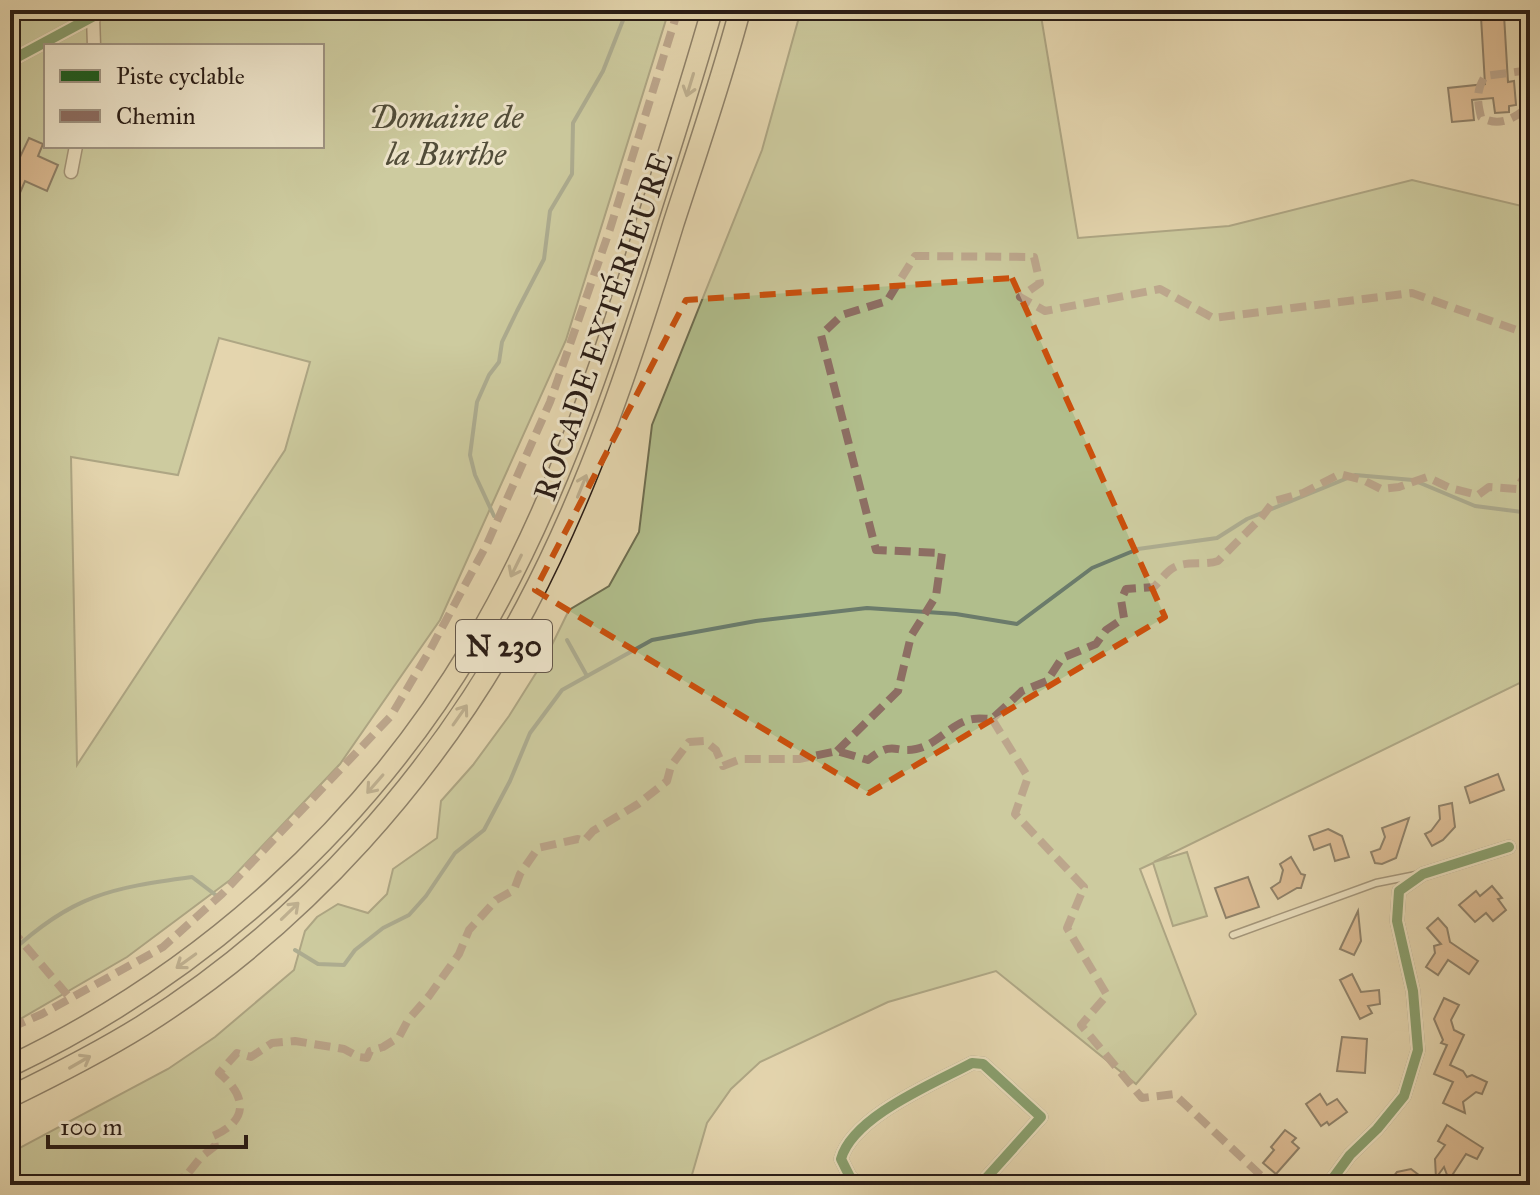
<svg xmlns="http://www.w3.org/2000/svg" width="1540" height="1195" viewBox="0 0 1540 1195" font-family="'IM FELL Great Primer',serif">
	<style>
		.green { fill: #b1be8c; stroke: #6d6d50; stroke-width: 2; fill-rule: evenodd }
		.lines { fill: none; stroke-linecap: round; stroke-linejoin: round }
		.stream { stroke: #6b7b6b; stroke-width: 4 }
		.building { fill: #d39e73; stroke: #291c15; stroke-width: 2 }
		.service-casing { stroke: #584a3b; stroke-width: 9 }
		.minor-casing { stroke: #584a3b; stroke-width: 15 }
		.trunk-casing { stroke: #291c15; stroke-width: 23 }
		.path { stroke: #291c15; stroke-width: 2; stroke-dasharray: 2 4; stroke-linecap: butt }
		.service { stroke: #ede4ca; stroke-width: 6 }
		.minor { stroke: #ede4ca; stroke-width: 12 }
		.trunk { stroke: #e4d6ae; stroke-width: 20 }
		.quiet { stroke: #8d6e63; stroke-width: 8; stroke-dasharray: 16 8; stroke-linecap: butt }
		.cycleway-casing { stroke: #ede4ca; stroke-width: 15 }
		.cycleway { stroke: #1b5e20; stroke-width: 10 }
		.oneway { stroke: #908269 }
		.marked { fill: none; stroke: #cb500d; stroke-width: 6; stroke-dasharray: 16 10; stroke-linejoin: round }
		.labels { text-anchor: middle; stroke-width: 6; stroke-linejoin: round; paint-order: stroke }
		.shield { fill: #ede4ca; stroke: #64584b; stroke-width: 2 }
		.shield-label { font-size: 30px; font-weight: bold; fill: #291c15 }
		.park-label { font-size: 32px; font-style: italic; fill: #524d39; stroke: #ede4ca }
		.street-label { font-size: 32px; fill: #291c15; stroke: #ede4ca }
	</style>
	<rect width="100%" height="100%" fill="#e4d6ae"/>
	<filter id="stains"><feTurbulence type="fractalNoise" baseFrequency=".0025" numOctaves="4"/><feColorMatrix values="0 0 0 0 .2 0 0 0 0 .09 0 0 0 0 .02 0 0 0 .5 -.17"/></filter>
	<radialGradient id="worn" r=".72"><stop offset=".6" stop-color="#630" stop-opacity="0"/><stop offset="1" stop-color="#630" stop-opacity=".3"/></radialGradient>
	<g class="green">
		<path d="M10,10h659l-103,330 -126,280 -100,144 -110,116 -103,77 -117,68zM46,46h276v100h-276zM219,338l91,24 -25,88 -208,315 -6,-308 107,18z"/>
		<polygon points="801,10 1040,10 1078,238 1229,226 1412,180 1530,208 1530,678 1154,862 1187,852 1207,916 1173,926 1153,863 1140,869 1196,1014 1136,1084 996,971 888,1002 760,1062 731,1089 707,1123 689,1185 10,1185 10,1153 168,1069 215,1037 294,970 305,931 317,917 338,904 368,913 387,894 393,869 437,838 441,801 473,765 509,716 546,657 569,610 609,586 639,532 652,425 762,150"/>
	</g>
	<g class="lines">
		<g class="stream">
			<polyline points="494,516 475,475 470,455 477,402 489,375 499,362 502,342 517,311 544,259 550,211 572,174 573,123 603,71 627,10"/>
			<polyline points="567,640 587,676"/>
			<polyline points="295,950 318,964 344,965 355,950 383,928 409,915 426,896 455,853 484,830 510,781 530,733 562,690 652,640 756,621 867,608 956,614 1017,624 1092,568 1138,549 1217,538 1247,519 1355,475 1413,480 1475,506 1530,513"/>
			<path d="M10,953c63,-58 100,-65 182,-76l25,19"/>
		</g>
	</g>
	<g class="building">
		<polygon points="1504,15 1508,82 1514,81 1516,105 1509,106 1509,112 1495,113 1493,98 1472,100 1474,120 1452,122 1448,88 1485,84 1481,17"/>
		<polygon points="29,138 43,144 38,156 58,165 47,191 25,181 10,216 10,178"/>
		<polygon points="1498,774 1504,790 1470,803 1465,787"/>
		<polygon points="1452,803 1455,827 1443,840 1432,846 1425,834 1431,831 1440,819 1439,806"/>
		<polygon points="1409,818 1396,858 1382,864 1375,863 1371,852 1380,849 1385,837 1382,828"/>
		<polygon points="1328,829 1342,836 1349,857 1335,861 1330,844 1314,850 1309,836"/>
		<polygon points="1291,857 1301,874 1305,875 1301,888 1297,888 1278,899 1271,888 1280,882 1283,870 1280,864"/>
		<polygon points="1248,877 1259,907 1226,918 1215,888"/>
		<polygon points="1492,886 1502,898 1498,899 1506,910 1493,921 1486,913 1475,922 1459,905 1476,891 1480,896"/>
		<polygon points="1358,911 1361,941 1354,955 1340,949"/>
		<polygon points="1438,918 1447,928 1450,942 1478,961 1469,974 1448,960 1438,975 1426,967 1435,953 1434,946 1441,944 1427,928"/>
		<polygon points="1352,974 1361,992 1379,990 1380,1004 1368,1006 1372,1013 1360,1019 1340,980"/>
		<polygon points="1444,998 1459,1005 1451,1020 1454,1030 1464,1035 1450,1065 1463,1071 1467,1077 1472,1075 1487,1082 1482,1094 1476,1092 1463,1102 1465,1113 1443,1103 1453,1082 1434,1074 1447,1045 1441,1043 1443,1040 1434,1019"/>
		<polygon points="1342,1037 1367,1039 1365,1073 1337,1071"/>
		<polygon points="1320,1094 1327,1105 1337,1099 1347,1112 1329,1125 1327,1122 1321,1126 1306,1104"/>
		<polygon points="1447,1125 1483,1148 1477,1159 1466,1154 1449,1180 1444,1167 1436,1178 1435,1159 1445,1145 1438,1141"/>
		<polygon points="1285,1130 1296,1138 1292,1142 1299,1148 1276,1174 1263,1163 1274,1150 1271,1147"/>
		<polygon points="1411,1169 1432,1185 1387,1185 1397,1172"/>
	</g>
	<g class="lines">
		<g class="service-casing">
			<polyline id="service" points="1233,935 1376,883 1416,875"/>
		</g>
		<g class="minor-casing">
			<g id="minor">
				<polyline points="93,16 94,46"/>
				<polyline points="10,61 105,10"/>
				<polyline points="71,172 76,146"/>
				<path d="M860,1185l-10,-8 -9,-18c12,-43 94,-76 131,-96l11,1 58,53 -61,68"/>
				<polyline points="1328,1185 1350,1155 1377,1129 1404,1096 1418,1050 1413,991 1397,921 1399,891 1423,874 1509,847"/>
			</g>
		</g>
		<g class="trunk-casing">
			<g id="trunk">
				<path d="M10,1066c191,-91 354,-238 463,-420 77,-129 126,-272 171,-415 23,-73 47,-147 68,-221"/>
				<path d="M10,1097c45,-22 90,-45 132,-71 161,-101 295,-252 384,-419 64,-121 107,-251 147,-382 23,-71 48,-143 67,-215"/>
			</g>
		</g>
		<polyline class="path" points="10,28 27,10"/>
		<use href="#service" class="service"/>
		<use href="#minor" class="minor"/>
		<use href="#trunk" class="trunk"/>
		<g class="quiet">
			<path d="M1530,70l-45,6c-9,15 -8,24 -4,41 18,11 35,1 49,-12"/>
			<polyline points="992,719 1028,777 1015,814 1084,887 1067,928 1107,995 1081,1025 1142,1098 1174,1094 1271,1185"/>
			<polyline points="837,751 898,691 911,636 936,596 942,553 876,550 821,335 842,315 887,301 915,256 1034,257 1040,283 1020,297 1045,311 1160,289 1213,318 1412,293 1525,333 1530,332"/>
			<polyline points="10,928 70,998"/>
			<polyline points="10,1028 42,1014 163,947 222,894 391,716 430,650 487,544 550,402 610,229 678,10"/>
			<path d="M144,1185l41,-8 16,-20 14,-11 -2,-10c35,-15 35,-39 6,-63l18,-20 14,4 21,-14 23,-2 49,8 15,8 8,1 3,-7 13,-4 16,-10 9,-17 21,-24 30,-42 10,-24 27,-30 18,-10 6,-16 18,-26 40,-9 6,2 9,-10 45,-27 29,-23 4,-15 18,-24 16,-1 11,9 7,16 18,-7h58l38,-8 31,9c26,-21 26,-6 48,-11 21,-4 36,-27 57,-30 6,-1 13,0 19,0l30,-28 25,-10 15,-23 34,-14 10,-14 18,-12 -3,-18 5,-11 28,-2c6,-6 12,-15 19,-19 14,-8 30,-2 45,-7l43,-43 13,-17 29,-8 37,-19 23,6 18,9 18,-2 28,-10 23,11 28,7 11,-8 28,2 9,-16 4,-1"/>
		</g>
		<g class="cycleway-casing">
			<g id="cycleway">
				<polyline points="10,61 105,10"/>
				<path d="M860,1185l-10,-8 -9,-18c12,-43 94,-76 131,-96l11,1 58,53 -61,68"/>
				<polyline points="1328,1185 1350,1155 1377,1129 1404,1096 1418,1050 1413,991 1397,921 1399,891 1423,874 1509,847"/>
			</g>
		</g>
		<use href="#cycleway" class="cycleway"/>
	</g>
	<defs><path id="oneway-shaft" d="M-6 0H5M1.5-3L5.5 0L1.5 3" fill="none" stroke-width="1.6" stroke-linecap="round" stroke-linejoin="round" transform="scale(2)"/></defs>
	<g class="oneway">
		<use href="#oneway-shaft" transform="translate(690 85) rotate(107)"/>
		<use href="#oneway-shaft" transform="translate(582 486) rotate(-68)"/>
		<use href="#oneway-shaft" transform="translate(516 566) rotate(116)"/>
		<use href="#oneway-shaft" transform="translate(460 715) rotate(-55)"/>
		<use href="#oneway-shaft" transform="translate(375 784) rotate(131)"/>
		<use href="#oneway-shaft" transform="translate(290 911) rotate(-44)"/>
		<use href="#oneway-shaft" transform="translate(186 961) rotate(144)"/>
		<use href="#oneway-shaft" transform="translate(80 1062) rotate(-30)"/>
	</g>
	<path d="M0 0H1540V1195H0ZM1012,278l153,339 -296,176 -334,-203 151,-290z" fill="#e4d6ae" fill-opacity=".55" fill-rule="evenodd"/>
	<path class="marked" d="M1012,278l153,339 -296,176 -334,-203 151,-290z"/>
	<g class="labels">
		<rect class="shield" x="456" y="620" width="96" height="52" rx="6"/>
		<g class="shield-label">
			<text x="504" y="656">N 230</text>
		</g>
		<g class="park-label">
			<text x="446" y="128">Domaine de<tspan x="446" dy="37">la Burthe</tspan></text>
		</g>
		<g class="street-label">
			<text transform="translate(603 326) rotate(-71)" y="11">ROCADE EXTÉRIEURE</text>
		</g>
	</g>
	<rect width="1540" height="1195" fill="none" stroke="#e4d6ae" stroke-width="40"/>
	<rect x="12" y="12" width="1516" height="1171" fill="none" stroke="#291c15" stroke-width="4"/>
	<rect x="20" y="20" width="1500" height="1155" fill="none" stroke="#291c15" stroke-width="2"/>
	<rect x="44" y="44" width="280" height="104" fill="#ede4ca" stroke="#9f9482" stroke-width="2"/>
	<rect x="60" y="70" width="40" height="12" fill="#1b5e20" stroke="#9f9482" stroke-width="2"/>
	<text x="116" y="84" font-size="24" fill="#291c15">Piste cyclable</text>
	<rect x="60" y="110" width="40" height="12" fill="#8d6e63" stroke="#9f9482" stroke-width="2"/>
	<text x="116" y="124" font-size="24" fill="#291c15">Chemin</text>
	<path d="M48 1135v12h198v-12" fill="none" stroke="#291c15" stroke-width="4"/>
	<text x="60" y="1135" font-size="24" fill="#291c15" stroke="#ede4ca" stroke-width="6" paint-order="stroke">100 m</text>
	<rect width="100%" height="100%" filter="url(#stains)"/>
	<rect width="100%" height="100%" fill="url(#worn)"/>
</svg>
